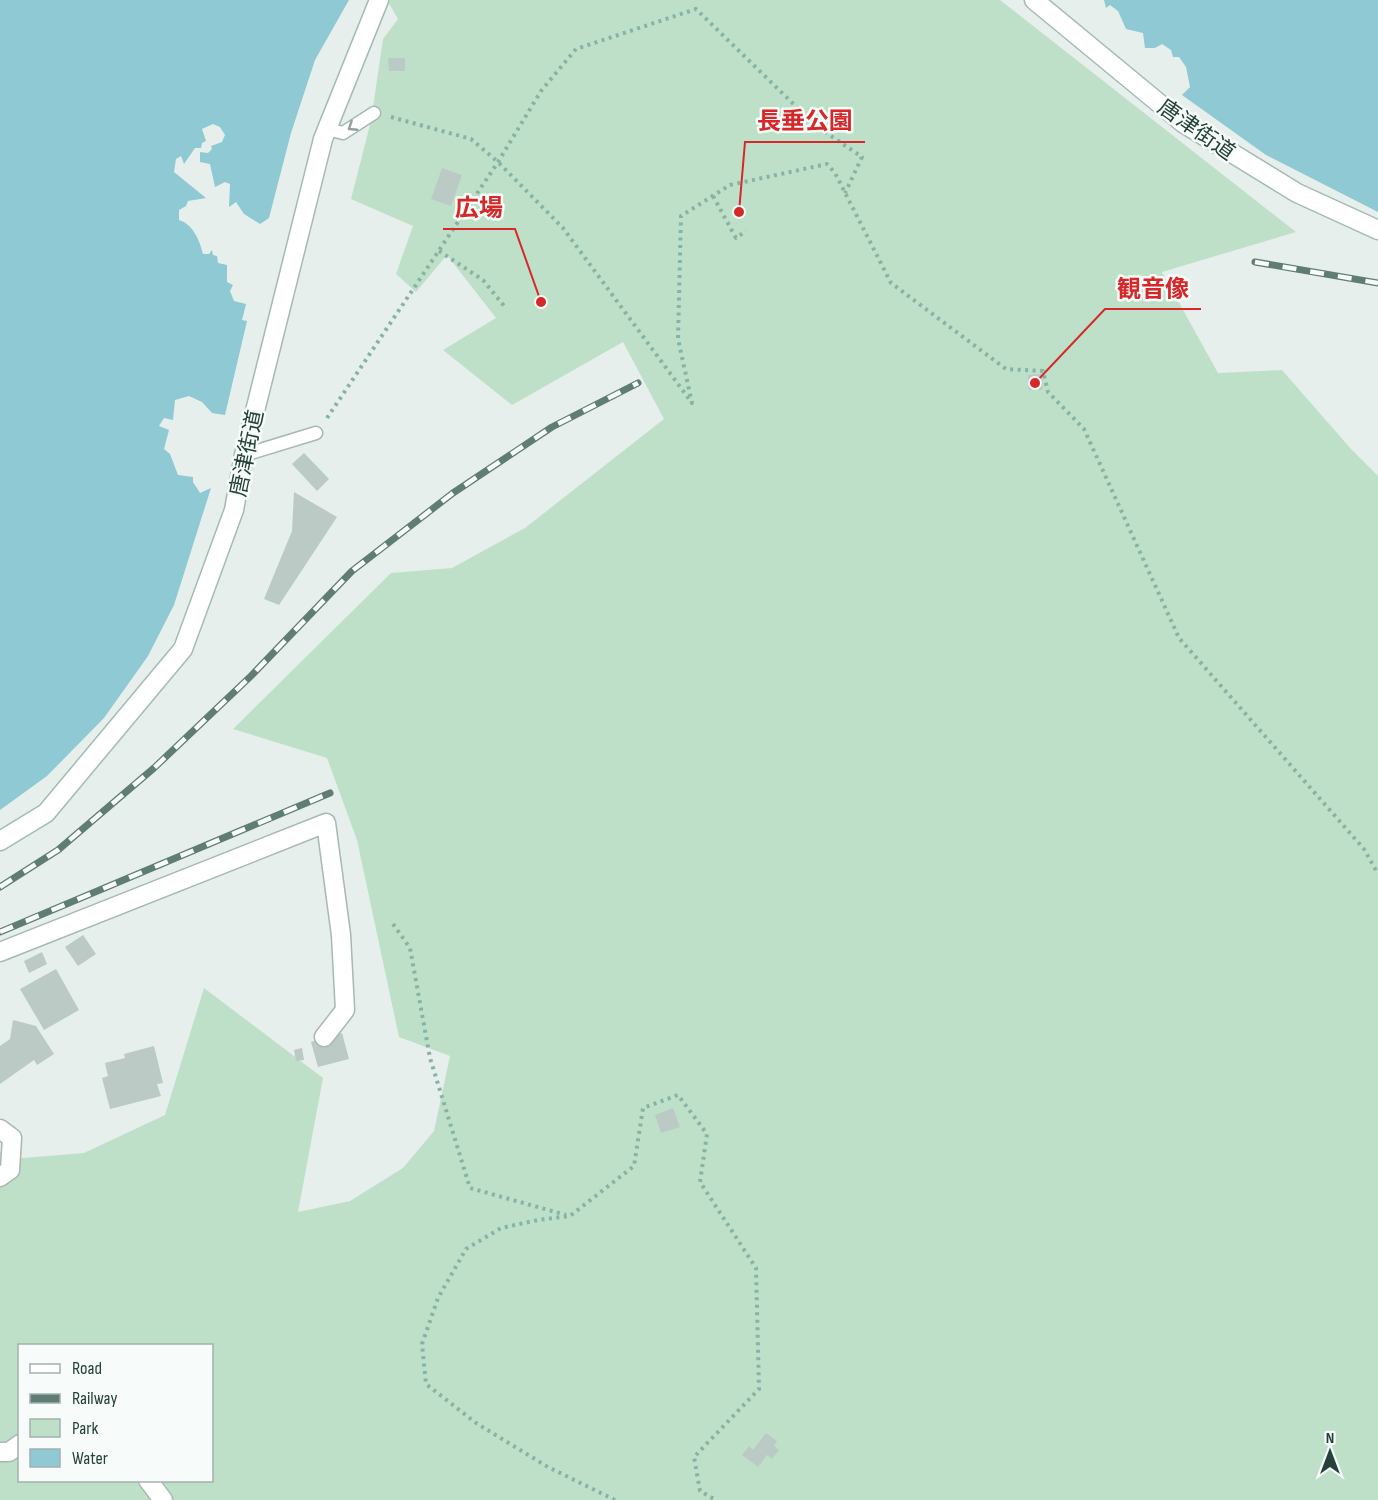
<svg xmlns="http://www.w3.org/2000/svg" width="1378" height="1500" viewBox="0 0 1378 1500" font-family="'Sofia Sans Condensed','Noto Sans JP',sans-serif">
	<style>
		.green { fill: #bfe0c8; fill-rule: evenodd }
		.water { fill: #8ec9d4 }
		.building { fill: #bbcac4 }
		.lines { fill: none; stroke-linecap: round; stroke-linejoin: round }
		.lane-casing { stroke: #a8b8b2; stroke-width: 15 }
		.street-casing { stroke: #a8b8b2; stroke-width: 21 }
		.secondary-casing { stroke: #a4bbb3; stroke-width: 21 }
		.path { stroke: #86b3a5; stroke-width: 4; stroke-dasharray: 3 4.5; stroke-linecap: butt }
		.lane { stroke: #fff; stroke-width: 12 }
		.street { stroke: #fff; stroke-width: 18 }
		.secondary { stroke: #fff; stroke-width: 18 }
		.rail-casing { stroke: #5f7d75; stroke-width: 7 }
		.rail { stroke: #f7fbf9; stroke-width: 4.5; stroke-dasharray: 14; stroke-linecap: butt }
		.oneway { stroke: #92a09c }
		.labels { text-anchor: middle; stroke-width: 5; stroke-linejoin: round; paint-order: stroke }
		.street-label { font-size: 22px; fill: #24423a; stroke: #f7fbf9 }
		.leader { fill: none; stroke: #d62828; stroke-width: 2 }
		.callout-dot { fill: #d62828; stroke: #f7fbf9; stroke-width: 2 }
		.callout-label { font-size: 24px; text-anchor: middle; font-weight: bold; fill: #d62828; stroke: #f7fbf9; stroke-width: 5; stroke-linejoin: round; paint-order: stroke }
	</style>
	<rect width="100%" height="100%" fill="#e6efeb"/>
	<path class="green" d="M387,0h613l296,232 -134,40 56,101 64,-3 69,79 27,27v1024h-1378v-348l11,7 73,-6 81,-38 39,-127 119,90 -25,134 52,-11 53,-33 31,-37 16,-75 -51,-19 -42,-197 -30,-82 -94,-29 158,-156 61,-5 73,-40 139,-109 -41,-77 -111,63 -69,-55 53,-32 -49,-63 -31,37 -20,-18 17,-48 -62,-27 20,-78 12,-82 15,-20zM20,1346h192v134h-192z"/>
	<g class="water">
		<path d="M0,0h349l-34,60 -24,73 -22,85 -9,6 -16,-10 -8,-12 -7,5 1,-23 -5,-2 -10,5 -5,-23 -10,-2v-10l8,1 4,-4 -1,-3 11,-4 3,-7 -5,-8 -7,-3 -11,5 4,12 -4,2 -1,5h-6l-11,16 -3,-8 -5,3 -2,13 32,26 -18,3 -2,5 -7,4v10c14,4 21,21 24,34h6l3,-4 1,5 4,1 1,7 9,2v17l6,3 -3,6 4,10 12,3 -4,16 5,1 -22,94 -13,-2 -10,-11 -13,-6 -14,4 -2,20 -9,-2 -5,8 10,4 -5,19 6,5 8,21 15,2v5l7,11 11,-5 -37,117 -26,51 -44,62 -57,58 -47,34z"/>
		<polygon points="1104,0 1378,0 1378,212 1266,155 1182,95 1190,87 1186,67 1179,57 1173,57 1171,50 1162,44 1155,48 1145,48 1143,33 1126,29 1118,11 1110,5 1106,8"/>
	</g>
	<g class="building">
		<polygon points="388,58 405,58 405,71 389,71"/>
		<polygon points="442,168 462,175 451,206 431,199"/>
		<polygon points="1042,374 1043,390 1028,390 1028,375"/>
		<polygon points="304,453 329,479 317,491 292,464"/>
		<polygon points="294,492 337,517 279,605 264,599 292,531"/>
		<polygon points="83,935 96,954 78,966 65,947"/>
		<polygon points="42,952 47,964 29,973 24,961"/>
		<polygon points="56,969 79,1010 44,1030 20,989"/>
		<polygon points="13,1020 36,1026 54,1054 37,1065 34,1060 0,1084 0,1046 10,1039"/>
		<polygon points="342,1033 349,1059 318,1067 311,1042"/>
		<polygon points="154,1046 163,1083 157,1084 161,1096 110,1109 102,1078 108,1076 105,1063 125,1058 124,1054"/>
		<polygon points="302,1048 304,1060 296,1061 294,1050"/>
		<polygon points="673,1108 680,1127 661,1133 655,1115"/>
		<polygon points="766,1433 777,1441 774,1446 779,1450 772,1459 767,1455 758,1467 742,1455 749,1446 753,1450"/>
	</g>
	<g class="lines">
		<g class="lane-casing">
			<g id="lane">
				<polyline points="327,129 343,133 374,113"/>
				<polyline points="244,455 316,433"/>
			</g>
		</g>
		<g class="street-casing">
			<g id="street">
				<polyline points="0,952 326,823 341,935 345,1010 324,1037"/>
				<polyline points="0,1129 12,1138 10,1170 0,1177"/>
				<polyline points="0,1452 9,1452 20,1444"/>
				<polyline points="148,1480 163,1500"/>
			</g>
		</g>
		<g class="secondary-casing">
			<g id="secondary">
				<polyline points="1034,0 1183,123 1297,193 1378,230"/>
				<polyline points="0,841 46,813 183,649 234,510 244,455 323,139 379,0"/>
			</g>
		</g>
		<g class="path">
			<polyline points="391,117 471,139 498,162 563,228 692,403 678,339 681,216 730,185 827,164 835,173 891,283 1006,369 1043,371 1048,392 1084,429 1179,638 1364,849 1378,874"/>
			<polyline points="713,196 736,238 746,231"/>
			<polyline points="439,251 483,280 505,307"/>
			<polyline points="327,418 498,162 541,91 576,49 696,9 815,125 862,157 845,193"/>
			<polyline points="393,924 410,948 430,1058 470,1188 566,1215"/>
			<polyline points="615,1500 548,1467 476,1423 426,1384 422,1344 438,1298 466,1249 501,1228 538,1220 570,1216 634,1166 643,1108 678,1095 707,1134 700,1182 756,1268 759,1389 694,1457 700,1491 716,1500"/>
		</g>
		<use href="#lane" class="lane"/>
		<use href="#street" class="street"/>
		<use href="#secondary" class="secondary"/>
		<g class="rail-casing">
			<g id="rail">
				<polyline points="1255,262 1378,283"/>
				<polyline points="0,887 58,850 154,768 251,676 352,571 453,493 552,427 638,383"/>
				<polyline points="0,932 330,793"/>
			</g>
		</g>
		<use href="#rail" class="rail"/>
	</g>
	<defs><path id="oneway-chevron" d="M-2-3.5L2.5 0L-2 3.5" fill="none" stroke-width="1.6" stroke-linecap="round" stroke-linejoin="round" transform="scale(1.5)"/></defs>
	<use class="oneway" href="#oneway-chevron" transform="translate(352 127) rotate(147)"/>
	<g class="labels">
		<g class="street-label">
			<text transform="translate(1197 129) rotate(35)" y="8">唐津街道</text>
			<text transform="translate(246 453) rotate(-78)" y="8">唐津街道</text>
		</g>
	</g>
	<path class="leader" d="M739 212L745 142H865M541 302L515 229H443M1035 383L1105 309H1201"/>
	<g class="callout-dot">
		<circle cx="739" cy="212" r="6"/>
		<circle cx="541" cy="302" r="6"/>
		<circle cx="1035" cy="383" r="6"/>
	</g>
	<g class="callout-label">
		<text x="805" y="129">長垂公園</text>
		<text x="479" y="216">広場</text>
		<text x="1153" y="297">観音像</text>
	</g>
	<rect x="18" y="1344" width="195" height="138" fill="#f7fbf9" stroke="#a3b1ad" stroke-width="1.5"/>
	<rect x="30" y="1364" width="30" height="9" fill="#ffffff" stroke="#a3b1ad" stroke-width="1.5"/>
	<text x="72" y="1374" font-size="18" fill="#24423a">Road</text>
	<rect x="30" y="1394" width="30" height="9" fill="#5f7d75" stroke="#a3b1ad" stroke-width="1.5"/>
	<text x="72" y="1404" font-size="18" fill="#24423a">Railway</text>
	<rect x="30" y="1419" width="30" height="18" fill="#bfe0c8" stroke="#a3b1ad" stroke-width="1.5"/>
	<text x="72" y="1434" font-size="18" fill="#24423a">Park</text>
	<rect x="30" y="1449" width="30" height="18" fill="#8ec9d4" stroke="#a3b1ad" stroke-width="1.5"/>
	<text x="72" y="1464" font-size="18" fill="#24423a">Water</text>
	<g transform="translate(1330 1452)" stroke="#f7fbf9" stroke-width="4.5" paint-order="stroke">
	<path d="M0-4.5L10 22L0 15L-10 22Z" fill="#24423a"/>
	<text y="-9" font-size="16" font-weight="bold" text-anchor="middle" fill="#24423a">N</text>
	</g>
</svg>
